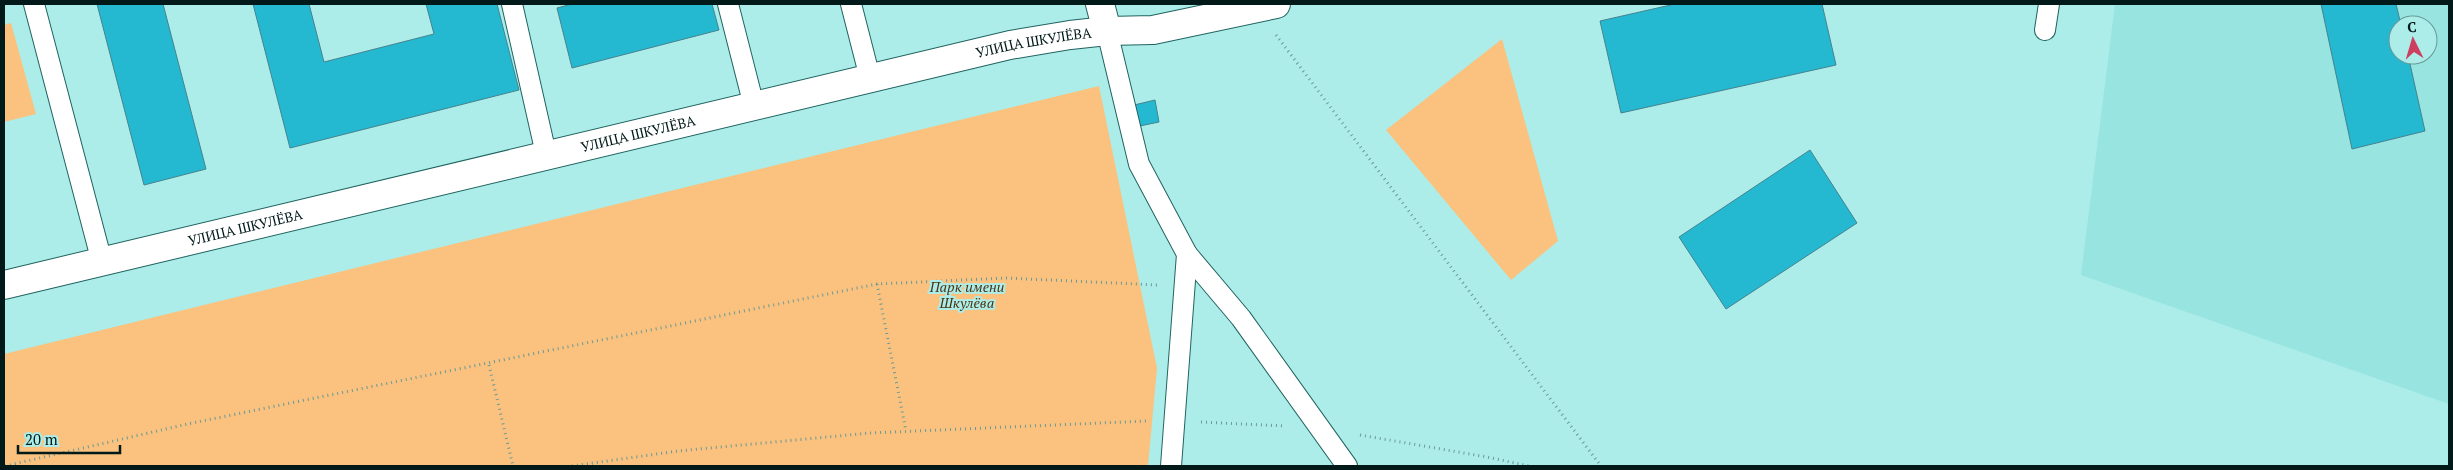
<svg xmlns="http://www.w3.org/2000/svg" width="2453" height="470" viewBox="0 0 2453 470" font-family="'PT Serif',serif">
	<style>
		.built { fill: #97e4e0; fill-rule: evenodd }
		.green { fill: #fac27e }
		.building { fill: #24b9d1; stroke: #45838f }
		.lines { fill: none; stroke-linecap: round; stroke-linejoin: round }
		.lane-casing { stroke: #206360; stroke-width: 22 }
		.street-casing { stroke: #206360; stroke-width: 30 }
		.secondary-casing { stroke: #206360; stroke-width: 30 }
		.path { stroke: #699a97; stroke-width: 3; stroke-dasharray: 1 4; stroke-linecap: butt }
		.lane { stroke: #fff; stroke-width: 20 }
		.street { stroke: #fff; stroke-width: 28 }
		.secondary { stroke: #fff; stroke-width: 28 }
		.labels { text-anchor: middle; stroke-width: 4; stroke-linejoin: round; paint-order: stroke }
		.street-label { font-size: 14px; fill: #011a19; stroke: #acede9 }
		.park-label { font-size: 14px; font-style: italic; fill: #4b3210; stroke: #acede9 }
	</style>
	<rect width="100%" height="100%" fill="#acede9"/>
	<path class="built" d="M2115,4h334v400l-368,-129zM2398,25h30v30h-30z"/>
	<g class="green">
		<polygon points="11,23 36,114 4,122 4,25"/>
		<polygon points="1502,39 1558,241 1511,280 1386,130"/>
		<polygon points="1099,86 1157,368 1148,466 4,466 4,354"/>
	</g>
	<g class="building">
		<polygon points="97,4 163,4 206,169 144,185"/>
		<polygon points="253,4 309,4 324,62 434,34 426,4 497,4 519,90 290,148"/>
		<polygon points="572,4 712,4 719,30 572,68 557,8"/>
		<polygon points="1675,4 1822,4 1836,65 1621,113 1600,21"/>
		<polygon points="2321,4 2396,4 2401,25 2398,25 2398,55 2408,55 2425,131 2352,149"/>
		<polygon points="1155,100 1159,122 1135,127 1130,106"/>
		<polygon points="1810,150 1857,223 1726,309 1679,237"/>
	</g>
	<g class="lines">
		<g class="lane-casing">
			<g id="lane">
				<polyline points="34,4 102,262"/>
				<polyline points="512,4 546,154"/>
				<polyline points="728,4 754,106"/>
				<polyline points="851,4 870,78"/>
				<polyline points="2045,30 2049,4"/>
				<polyline points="1107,31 1139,164 1187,254 1171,466"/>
				<polyline points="1187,254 1241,318 1347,466"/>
			</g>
		</g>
		<g class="street-casing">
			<polyline id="street" points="1100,4 1107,31"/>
		</g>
		<g class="secondary-casing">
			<g id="secondary">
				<path id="s1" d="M4,285l1006,-240 60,-10 37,-4 46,-1 123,-26"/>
			</g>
		</g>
		<g class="path">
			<polyline points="1276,35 1601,466"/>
			<polyline points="877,284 906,431"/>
			<polyline points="489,365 513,466"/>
			<polyline points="1201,422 1285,426"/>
			<polyline points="1360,435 1487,457 1529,466"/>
			<polyline points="5,466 192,423 877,284 1006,278 1158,285"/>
			<polyline points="572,466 678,451 870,433 1147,421"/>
		</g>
		<use href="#lane" class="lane"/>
		<use href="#street" class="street"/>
		<use href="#secondary" class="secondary"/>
	</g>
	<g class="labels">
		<g class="street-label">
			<text dy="5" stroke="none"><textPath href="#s1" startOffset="1058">УЛИЦА ШКУЛЁВА</textPath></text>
			<text dy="5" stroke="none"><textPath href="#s1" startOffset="652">УЛИЦА ШКУЛЁВА</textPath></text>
			<text dy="5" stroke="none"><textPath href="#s1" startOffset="248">УЛИЦА ШКУЛЁВА</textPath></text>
		</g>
		<g class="park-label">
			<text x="967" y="292">Парк имени<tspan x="967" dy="16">Шкулёва</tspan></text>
		</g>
	</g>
	<rect width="2453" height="470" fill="none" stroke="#011a19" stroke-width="10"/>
	<g transform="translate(2413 40) rotate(355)"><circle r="24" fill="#acede9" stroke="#689996"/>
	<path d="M0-4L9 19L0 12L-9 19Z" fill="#ce3e5f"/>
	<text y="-8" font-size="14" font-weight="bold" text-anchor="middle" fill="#011a19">С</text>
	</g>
	<path d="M18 445v8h102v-8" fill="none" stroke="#011a19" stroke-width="2.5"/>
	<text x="25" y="445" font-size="15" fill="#011a19" stroke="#acede9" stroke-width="4" paint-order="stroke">20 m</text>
</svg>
